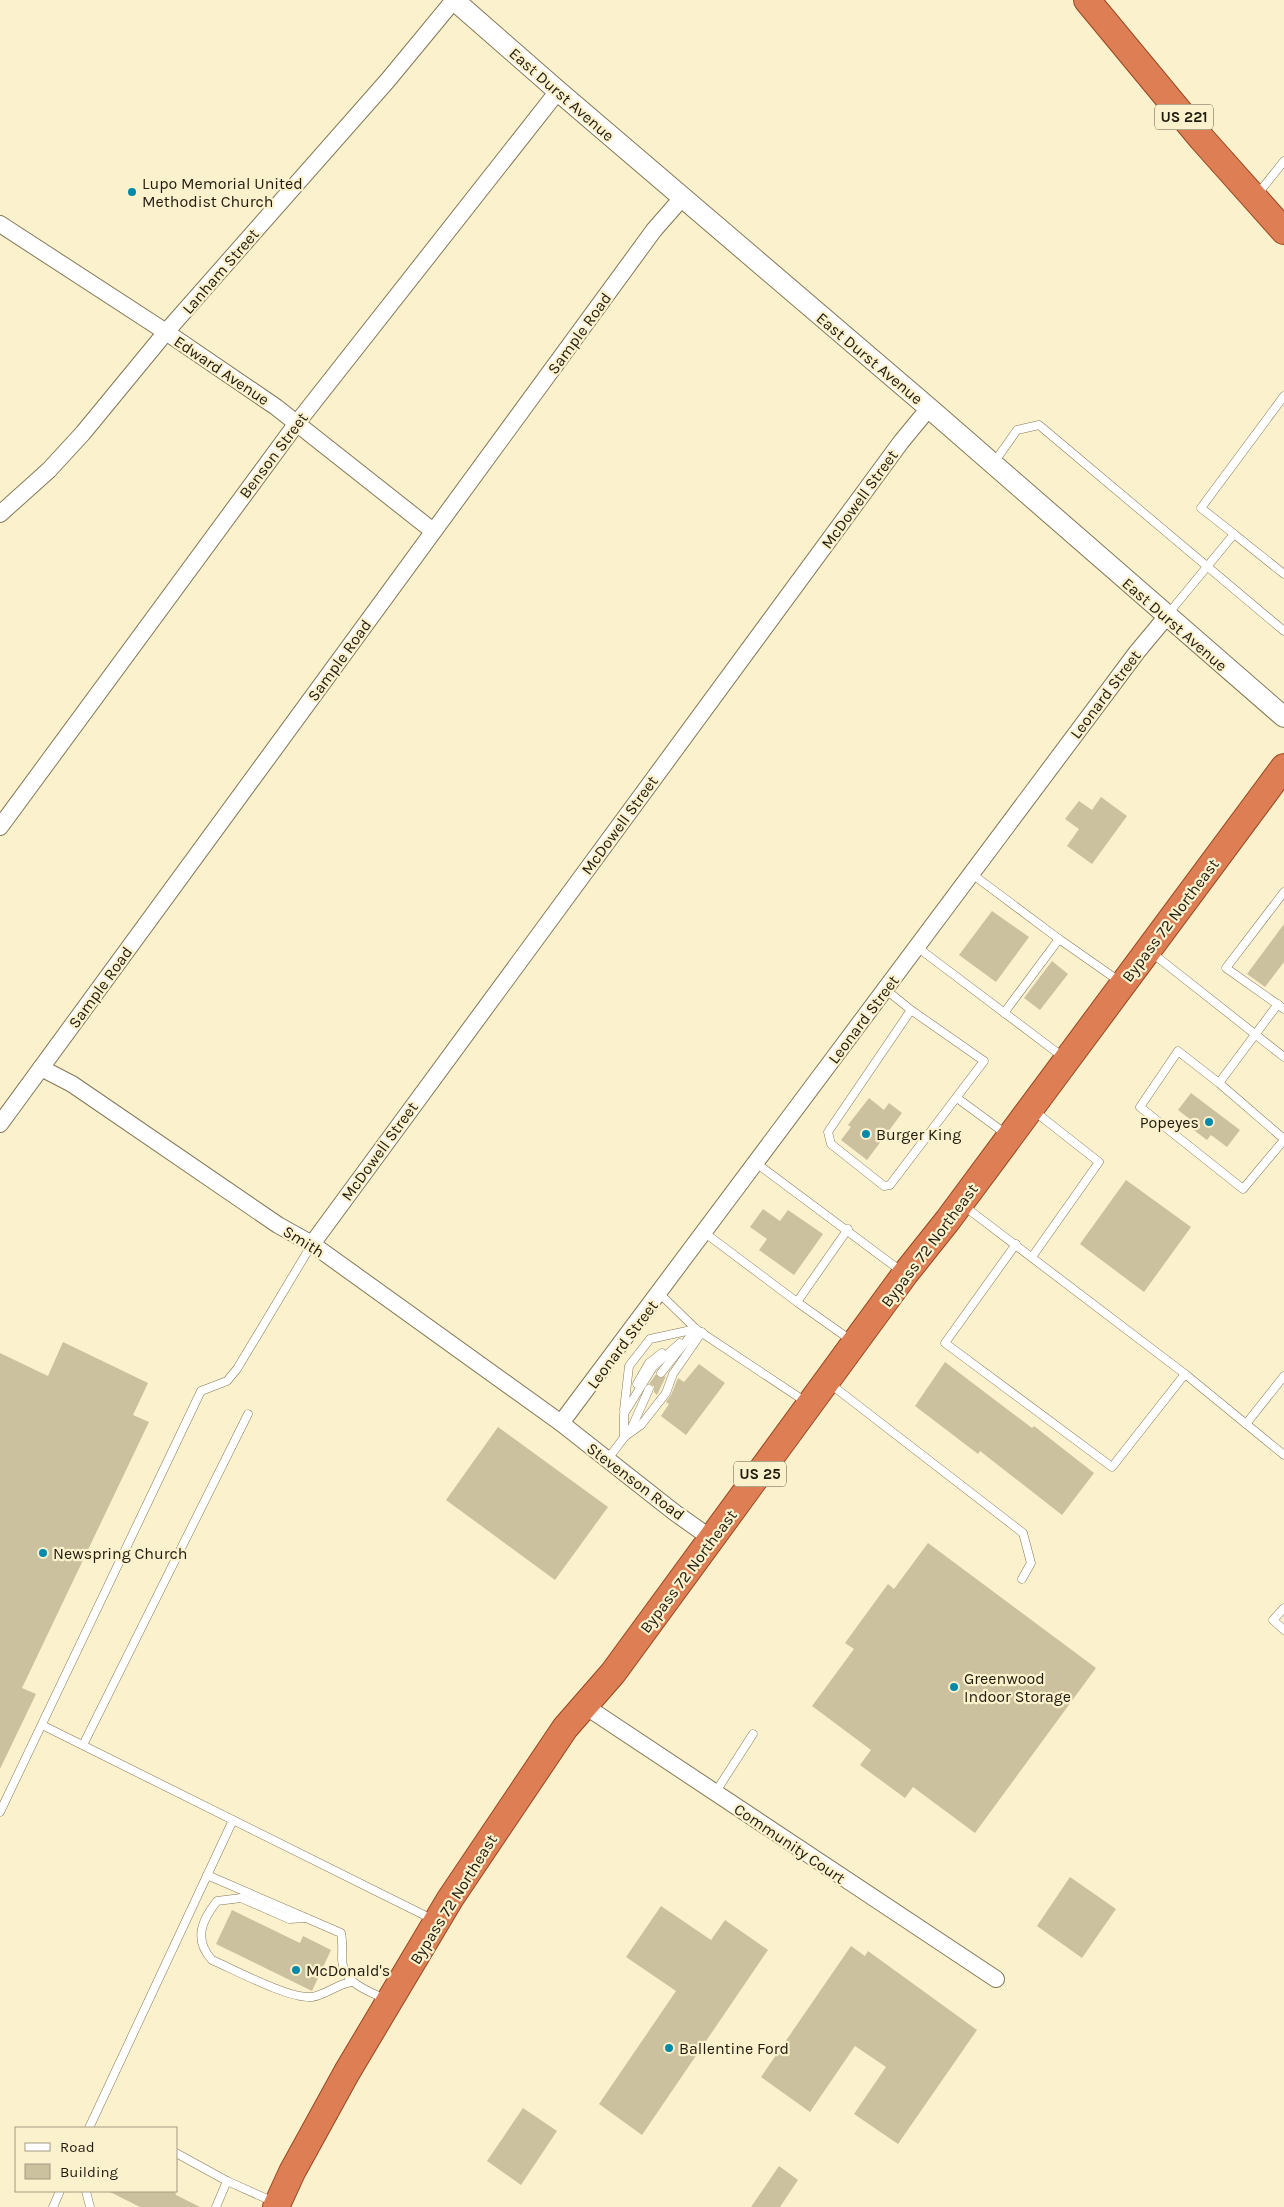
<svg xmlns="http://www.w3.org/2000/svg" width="1284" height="2207" viewBox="0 0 1284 2207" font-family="Karla,sans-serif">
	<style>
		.building { fill: #ccc19e }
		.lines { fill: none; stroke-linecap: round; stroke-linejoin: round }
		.service-casing { stroke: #827857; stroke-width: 9 }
		.minor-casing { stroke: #827857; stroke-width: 18 }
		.tertiary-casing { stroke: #827857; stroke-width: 22 }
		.trunk-casing { stroke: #964720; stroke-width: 28 }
		.service { stroke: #fff; stroke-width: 8 }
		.minor { stroke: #fff; stroke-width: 16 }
		.tertiary { stroke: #fff; stroke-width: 20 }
		.trunk { stroke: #de7e54; stroke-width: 26 }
		.poi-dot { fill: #038aaa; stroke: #fcf1cd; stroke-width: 2 }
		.labels { text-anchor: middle; stroke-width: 4.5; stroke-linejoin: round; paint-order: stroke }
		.shield { fill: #fcf1cd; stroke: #615b47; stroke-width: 1 }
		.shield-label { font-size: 15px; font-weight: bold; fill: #1f1b0e }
		.street-label { font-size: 16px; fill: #1f1b0e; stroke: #fcf1cd }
		.poi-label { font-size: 16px; fill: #1f1b0e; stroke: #fcf1cd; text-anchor: start }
	</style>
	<rect width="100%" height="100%" fill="#fcf1cd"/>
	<g class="building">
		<polygon points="1101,797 1127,816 1092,864 1067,846 1079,829 1065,819 1079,801 1092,810"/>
		<polygon points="992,911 1029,937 996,982 959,955"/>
		<polygon points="1284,924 1284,962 1265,987 1247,974"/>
		<polygon points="1052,961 1068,974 1040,1010 1024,998"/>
		<polygon points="1191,1093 1240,1130 1227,1147 1211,1135 1207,1140 1187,1125 1191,1120 1178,1110"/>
		<polygon points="869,1098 884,1110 889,1103 902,1113 867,1160 841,1140 851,1127 848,1125"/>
		<polygon points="1126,1180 1191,1227 1144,1292 1080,1244"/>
		<polygon points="763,1209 780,1221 788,1210 823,1234 794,1275 759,1250 767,1239 750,1227"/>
		<polygon points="63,1342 148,1383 133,1415 149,1422 22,1688 36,1694 0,1769 0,1353 48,1376"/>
		<polygon points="945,1362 1032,1428 1034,1426 1094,1473 1062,1515 980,1451 978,1454 915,1406"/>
		<polygon points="699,1364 725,1383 686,1435 661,1416 669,1404 666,1402 671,1395 678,1378 684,1382"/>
		<polygon points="656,1374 660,1378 666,1376 657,1395 654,1392 654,1386 649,1384"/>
		<polygon points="498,1427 608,1507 555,1580 446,1500"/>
		<polygon points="928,1543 1096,1668 975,1833 913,1787 905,1798 860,1765 871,1750 812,1706 854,1649 845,1643 888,1584 894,1589"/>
		<polygon points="1070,1877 1116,1909 1082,1958 1037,1926"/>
		<polygon points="661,1906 711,1940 725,1920 768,1950 642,2135 599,2104 676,1991 626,1957"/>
		<polygon points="232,1910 300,1943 303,1936 331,1950 312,1991 216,1944"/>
		<polygon points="851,1946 865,1956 868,1951 977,2030 898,2144 854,2114 886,2067 855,2046 810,2112 761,2077"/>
		<polygon points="523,2108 557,2131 521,2185 487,2161"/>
		<polygon points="779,2166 798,2180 780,2207 751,2207"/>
		<polygon points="108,2191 175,2191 176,2195 200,2207 140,2207"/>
	</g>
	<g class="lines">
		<g class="service-casing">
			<g id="service">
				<polyline points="1257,195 1284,161"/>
				<polyline points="993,464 1017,430 1039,425 1284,631"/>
				<polyline points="1234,534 1201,508 1284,396"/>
				<polyline points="1168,614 1234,534 1284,574"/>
				<polyline points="972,874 1059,939"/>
				<polyline points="1284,892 1226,968 1284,1009"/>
				<polyline points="917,947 1063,1057"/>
				<polyline points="1152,953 1284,1057"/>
				<polyline points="885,989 911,1010 984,1061 890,1185 884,1186 831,1144 828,1132 911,1010"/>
				<polyline points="1004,1013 1059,939 1119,981"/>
				<polyline points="1219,1083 1278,1004"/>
				<polyline points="957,1098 1006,1134"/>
				<polyline points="1284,1139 1219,1083 1178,1051 1140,1107 1243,1189 1284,1140"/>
				<polyline points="756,1163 901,1271"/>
				<polyline points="964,1206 1185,1374 1284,1455"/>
				<polyline points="705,1233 797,1302 852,1341"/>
				<polyline points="1016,1244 945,1343 1112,1467 1185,1374"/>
				<polyline points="1032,1257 1099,1162 1034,1111"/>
				<polyline points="659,1293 696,1329"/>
				<polyline points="797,1302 848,1229"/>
				<polyline points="661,1373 696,1329 806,1402"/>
				<polyline points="829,1383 1023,1533 1031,1563 1022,1579"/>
				<polyline points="637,1384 649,1363 662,1353"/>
				<polyline points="624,1410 629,1366 650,1339 696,1329"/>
				<polyline points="1246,1424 1284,1376"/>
				<polyline points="624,1437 624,1414 653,1367 680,1343"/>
				<polyline points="624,1437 641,1425 666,1393 673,1374 702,1332"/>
				<polyline points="607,1460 632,1427 649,1389"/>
				<polyline points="1284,1608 1273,1620 1284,1630"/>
				<polyline points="42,1725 434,1920"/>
				<polyline points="83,1745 248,1414"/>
				<polyline points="715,1793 753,1734"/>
				<polyline points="0,1812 201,1391 227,1381 237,1369 312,1244"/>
				<path d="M207,1875l134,58c2,10 1,18 1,27 2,24 25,30 43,39"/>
				<path d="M306,1918l-17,1 -48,-21 -24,3c-15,19 -24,38 -5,59 23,10 77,39 100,37 13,-2 24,-12 39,-15"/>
				<polyline points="89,2128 233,1820"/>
				<polyline points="176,2153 227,2181"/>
				<polyline points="86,2191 90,2207"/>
				<polyline points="53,2207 60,2191"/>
				<polyline points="216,2207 227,2181 274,2202"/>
			</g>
		</g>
		<g class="minor-casing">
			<g id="minor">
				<polyline points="0,224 166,332 276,407 433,531"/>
				<polyline points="0,514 49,470 83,433 166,332 388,80 454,0"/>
				<polyline points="0,827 297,423 558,91"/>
				<polyline points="41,1068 72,1084 278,1225 312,1244 561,1423 674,1512 712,1539"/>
				<polyline points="0,1124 654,230 682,198"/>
				<polyline points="312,1244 901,442 929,408"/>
				<polyline points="561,1423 1137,652 1167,616"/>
				<polyline points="585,1706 996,1979"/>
			</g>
		</g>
		<g class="tertiary-casing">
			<polyline id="tertiary" points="454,0 558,91 929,408 1284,717"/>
		</g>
		<g class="trunk-casing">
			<g id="trunk">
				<polyline points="1087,0 1202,139 1284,231"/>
				<polyline points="276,2207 292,2172 347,2072 450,1899 565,1728 613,1673 905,1274 948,1220 1284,767"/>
			</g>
		</g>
		<use href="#service" class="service"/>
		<use href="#minor" class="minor"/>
		<use href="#tertiary" class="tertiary"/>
		<use href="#trunk" class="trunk"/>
	</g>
	<g class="poi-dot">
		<circle cx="132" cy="192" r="5"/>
		<circle cx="1209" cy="1122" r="5"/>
		<circle cx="866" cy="1134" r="5"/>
		<circle cx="43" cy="1553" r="5"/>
		<circle cx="954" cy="1687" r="5"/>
		<circle cx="296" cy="1970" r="5"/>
		<circle cx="669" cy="2048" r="5"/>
	</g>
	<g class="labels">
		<g class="shield">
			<rect x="1155" y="104.5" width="58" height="25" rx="4"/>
			<rect x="734" y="1461.5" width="52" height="25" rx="4"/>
		</g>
		<g class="shield-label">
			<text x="1184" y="122">US 221</text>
			<text x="760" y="1479">US 25</text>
		</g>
		<g class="street-label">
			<text transform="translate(562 94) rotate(41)" y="6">East Durst Avenue</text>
			<text transform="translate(220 271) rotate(-49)" y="6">Lanham Street</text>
			<text transform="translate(579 333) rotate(-54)" y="6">Sample Road</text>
			<text transform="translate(870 358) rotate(40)" y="6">East Durst Avenue</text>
			<text transform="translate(222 370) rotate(34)" y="6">Edward Avenue</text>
			<text transform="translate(273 455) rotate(-53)" y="6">Benson Street</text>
			<text transform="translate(859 499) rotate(-54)" y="6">McDowell Street</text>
			<text transform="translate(1175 624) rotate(41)" y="6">East Durst Avenue</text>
			<text transform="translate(339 660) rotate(-54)" y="6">Sample Road</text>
			<text transform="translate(1105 694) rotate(-53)" y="6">Leonard Street</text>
			<text transform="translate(619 825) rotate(-54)" y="6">McDowell Street</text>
			<text transform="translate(1170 920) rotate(-53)" y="6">Bypass 72 Northeast</text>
			<text transform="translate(100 987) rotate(-54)" y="6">Sample Road</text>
			<text transform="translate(863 1019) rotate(-53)" y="6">Leonard Street</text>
			<text transform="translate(379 1151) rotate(-54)" y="6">McDowell Street</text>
			<text transform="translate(304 1241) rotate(32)" y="6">Smith</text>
			<text transform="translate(929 1245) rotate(-53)" y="6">Bypass 72 Northeast</text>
			<text transform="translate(622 1344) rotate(-53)" y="6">Leonard Street</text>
			<text transform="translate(636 1481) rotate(37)" y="6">Stevenson Road</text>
			<text transform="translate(688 1571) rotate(-53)" y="6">Bypass 72 Northeast</text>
			<text transform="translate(790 1843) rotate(34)" y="6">Community Court</text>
			<text transform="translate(453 1899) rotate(-58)" y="6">Bypass 72 Northeast</text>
		</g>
		<g class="poi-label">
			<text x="142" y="189">Lupo Memorial United<tspan x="142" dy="18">Methodist Church</tspan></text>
			<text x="1199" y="1128" text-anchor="end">Popeyes</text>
			<text x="876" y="1140">Burger King</text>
			<text x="53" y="1559">Newspring Church</text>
			<text x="964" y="1684">Greenwood<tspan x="964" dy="18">Indoor Storage</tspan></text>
			<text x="306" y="1976">McDonald's</text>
			<text x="679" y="2054">Ballentine Ford</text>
		</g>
	</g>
	<rect x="15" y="2127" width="162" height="65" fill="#fcf1cd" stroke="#a49b81"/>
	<rect x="25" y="2143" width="25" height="8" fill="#ffffff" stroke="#a49b81"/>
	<text x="60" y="2152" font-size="15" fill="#1f1b0e">Road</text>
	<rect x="25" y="2164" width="25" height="15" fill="#ccc19e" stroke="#a49b81"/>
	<text x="60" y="2177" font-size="15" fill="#1f1b0e">Building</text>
</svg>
